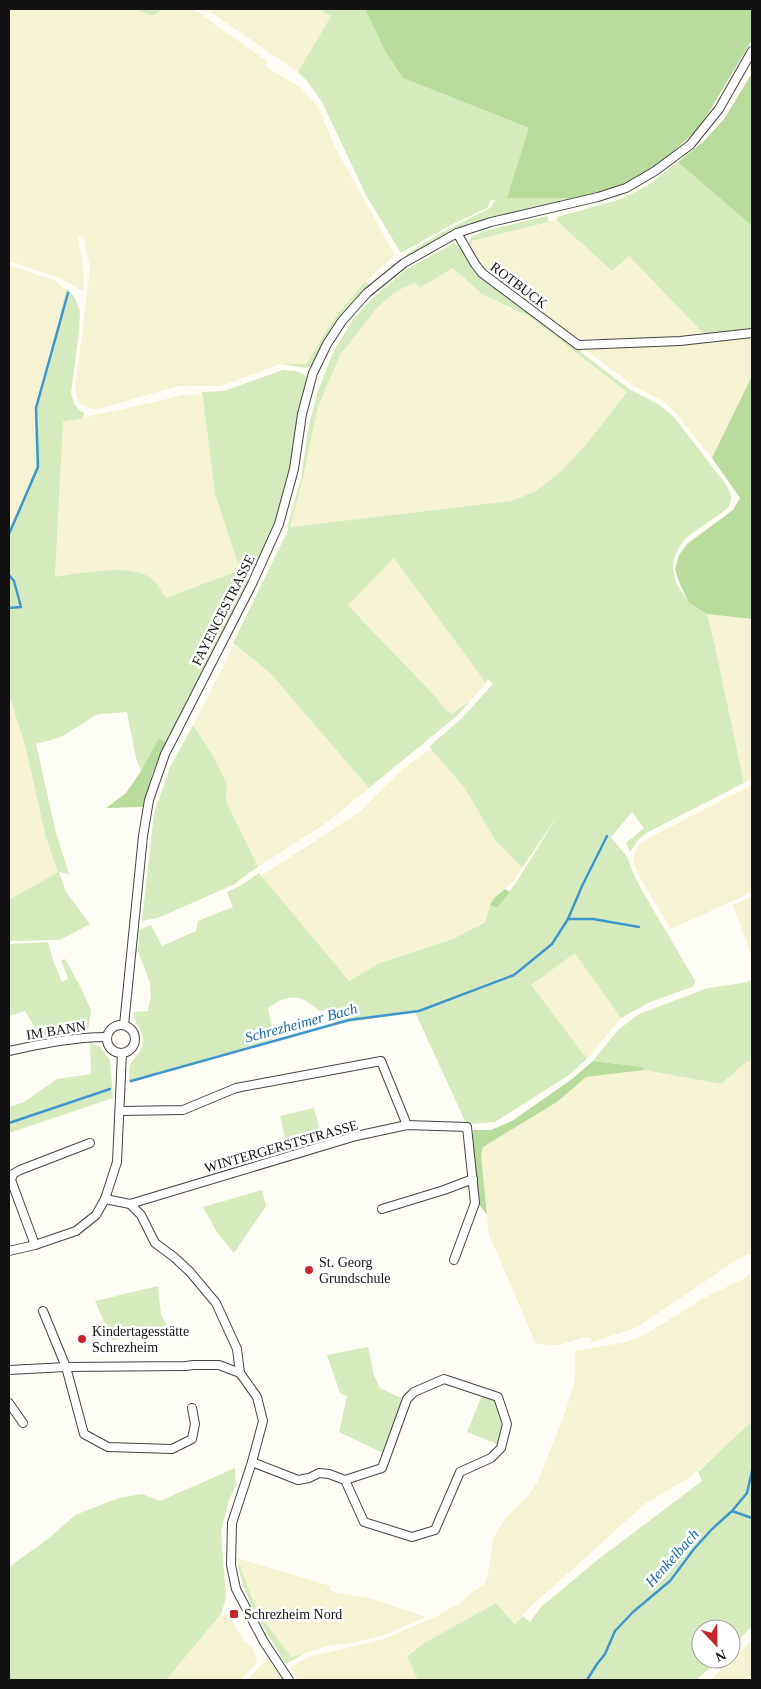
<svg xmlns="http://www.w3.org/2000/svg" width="761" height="1689" viewBox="0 0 761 1689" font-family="'Times New Roman',serif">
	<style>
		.farmland { fill: #f6f3d4 }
		.green { fill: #d5ebbd; fill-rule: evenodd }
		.forest { fill: #b9dc9c }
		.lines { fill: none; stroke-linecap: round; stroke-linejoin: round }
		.stream { stroke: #3f96cf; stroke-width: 2.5 }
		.minor-casing { stroke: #444; stroke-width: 10 }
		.minor { stroke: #fff; stroke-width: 8 }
		.poi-dot { fill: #c4262e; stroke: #fff; stroke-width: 2 }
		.labels { text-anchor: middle; stroke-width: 5; stroke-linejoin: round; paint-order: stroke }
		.street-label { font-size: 14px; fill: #111; stroke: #fff }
		.poi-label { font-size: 14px; fill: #111; stroke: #fff; text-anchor: start }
		.water-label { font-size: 15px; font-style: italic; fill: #1768a6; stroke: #fff }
	</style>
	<rect width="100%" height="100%" fill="#fffdf5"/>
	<g class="farmland">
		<polygon points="9,9 134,9 153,16 162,9 194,9 268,62 265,66 298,86 317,105 336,149 395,255 365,282 335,317 306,364 280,364 227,384 217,386 178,386 98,409 88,408 80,404 75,391 90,267 83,236 78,238 83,265 84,292 62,279 9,261"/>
		<polygon points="206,9 319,9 331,16 298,72"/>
		<polygon points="556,220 612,271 629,256 704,334 676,338 589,339 574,336 483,269 473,258 470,246 472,241"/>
		<polygon points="9,265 55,281 66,290 52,349 36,403 35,423 36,465 23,500 9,529"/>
		<polygon points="453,268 482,294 509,308 530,317 627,392 584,447 559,473 534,492 511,501 290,527 303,478 318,407 340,355 377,308 395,292 415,281 420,288"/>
		<polygon points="752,337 752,376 712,458 674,411 664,402 631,384 586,350 586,347 590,347 685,345"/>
		<polygon points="202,394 215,494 240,570 166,598 152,579 131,571 93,571 55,577 63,422 163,400 181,395"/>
		<polygon points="394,557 486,683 471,700 452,714 447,711 433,694 348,604"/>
		<polygon points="707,614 752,619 752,779 744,783 715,646"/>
		<polygon points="234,645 271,674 369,788 326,823 258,867 226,801 227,783 213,756 193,725"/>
		<polygon points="9,694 26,749 46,838 58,872 9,900"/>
		<polygon points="431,749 464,787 495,840 522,868 514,881 494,898 490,905 485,921 453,939 380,963 348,981 261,876 358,813 404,768"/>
		<polygon points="752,785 752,892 671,929 640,878 633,862 635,851 641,843 658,833"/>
		<polygon points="752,897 752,958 733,905"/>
		<polygon points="575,952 621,1018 587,1059 530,985"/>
		<polygon points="752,1060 752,1253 741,1257 636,1328 592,1342 590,1337 584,1337 560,1345 536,1344 489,1235 481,1155 483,1147 557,1102 586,1077 644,1070 721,1084 744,1064"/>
		<polygon points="752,1272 752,1421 731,1442 690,1477 646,1503 527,1610 516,1624 496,1603 426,1642 407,1655 418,1680 298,1680 290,1668 308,1657 381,1640 437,1616 460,1603 485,1583 487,1577 493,1541 497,1530 506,1518 528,1496 538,1481 566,1410 575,1381 575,1351 626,1342 646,1334 704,1298 743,1279"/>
		<polygon points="237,1558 330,1586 330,1591 373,1599 426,1617 382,1636 355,1642 328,1646 291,1657 257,1611"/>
		<polygon points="228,1613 244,1641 253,1648 257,1662 241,1680 166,1680 221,1614 223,1616"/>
		<polygon points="752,1640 752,1680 710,1680 729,1663"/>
		<polygon points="268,1661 271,1663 283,1680 247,1680 263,1663"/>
	</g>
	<g class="green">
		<polygon points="134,9 162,9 153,16"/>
		<polygon points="319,9 365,9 385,51 403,78 529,128 583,198 553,206 508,214 484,221 450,233 408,256 405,255 435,236 490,208 495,200 491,200 487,208 449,226 401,253 366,195 322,102 307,81 298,72 331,16"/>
		<polygon points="678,162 752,226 752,330 704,334 629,256 612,271 556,220 557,217 618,200 647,186"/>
		<polygon points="547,216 549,222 472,241 470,246 468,245 471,237 484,231"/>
		<path d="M454,243c12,7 16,20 24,30l98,72 6,8 47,36 29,15 15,12 52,67c6,11 9,15 2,26l-41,29 -7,10 -5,10 -1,11 3,14 13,20 18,11 8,32 29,137 -96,49 -10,8 -8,12 -4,-9 18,-15 -12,-16 -21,25 17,21 3,10 9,19 55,94 -1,5 -46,17 -27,15 -46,-65 -44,32 56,74 -18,16 -74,47 -23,2 -7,-3 -50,-109 -77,12 -9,-15 -10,2c-18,-17 -31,-18 -51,-3l5,24 -1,8 -143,43c1,-5 -1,-15 2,-20 4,-7 11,-11 12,-21 1,-13 -10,-18 -9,-30l14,-1 3,-15 -1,-13 -12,-32 1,-21 12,-5 11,21 34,-15 2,-10 35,-14 -6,-15 13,-6 19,-13 90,108 31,-18 73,-24 32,-17 5,-17 7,3 18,-24 44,-70 -37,54 -27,-28 -31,-53 -33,-38 -1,-3 32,-28 31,-34 -5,-5 -2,4 -92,-125 -46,47 85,89 14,17 5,3 19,-14 -13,15 -89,73 -98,-114 -38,-31 56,-115 -2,-1 14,-48 7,-50 9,-35 17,-44 21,-33 14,-15 27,-24 11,-9zM453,268l29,26 48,23 97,75 -43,55 -25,26 -25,19 -23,9 -221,26 13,-49 15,-71 22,-52 37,-47 18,-16 20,-10 5,6z"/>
		<polygon points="365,282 371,285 326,339 312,366 306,368 281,364 306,364 335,317"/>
		<path d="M68,289l7,9 5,13 -1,21 -8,61 3,11 5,6 5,3 -1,5 -20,4 -8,155c23,-4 78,-14 97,2 5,4 10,13 14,19l74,-28 -25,-76 -13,-102 22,-1 59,-21 13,1 11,5 -4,17 -15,83 -13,47 -20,48 -7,-1 -3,7 4,5 -83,161 -7,-5 -18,33 -5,-13 -9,-46 -29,2 -37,23 -25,7 20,89 13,41 -10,-2 7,20 24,32 -30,16 -51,1v-41l49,-28 -12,-34 -20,-89 -17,-55v-165l14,-29 13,-35 -1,-42 1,-20 16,-54 14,-59z"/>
		<polygon points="193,725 213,756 227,783 226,801 258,867 239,880 235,884 158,918 142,921 154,814 170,767"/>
		<polygon points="48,942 54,963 62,982 68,979 61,960 65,959 81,988 91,1010 88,1030 69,1030 41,1037 25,1011 9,1016 9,944"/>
		<polygon points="752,980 752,1060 744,1064 721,1084 644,1070 643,1067 593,1061 618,1030 639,1014 708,988 743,983"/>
		<polygon points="90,1043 100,1047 110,1060 113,1098 9,1133 9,1107 24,1102 57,1079 91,1074"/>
		<polygon points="314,1108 323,1141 288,1152 280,1116"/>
		<polygon points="262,1190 266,1206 234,1253 218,1234 203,1207"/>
		<polygon points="158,1286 161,1315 170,1331 112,1340 95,1301"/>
		<polygon points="368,1347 374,1375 380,1388 403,1399 383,1453 339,1432 347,1396 340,1393 327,1355"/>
		<polygon points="482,1395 495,1399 504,1424 497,1444 467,1432"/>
		<polygon points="752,1421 752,1626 731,1648 731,1629 701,1629 701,1659 720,1659 696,1680 418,1680 407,1656 426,1642 496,1603 515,1624 523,1616 530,1622 541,1607 596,1561 702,1481 698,1472"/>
		<polygon points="235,1468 236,1485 229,1500 221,1531 226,1598 221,1614 166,1680 9,1680 9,1567 48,1539 75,1515 119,1498 142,1494 160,1501"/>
		<path d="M237,1558l20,53 34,46 14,-4 -19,11c-21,-34 -44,-66 -49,-106z"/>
	</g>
	<g class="forest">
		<polygon points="365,9 752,9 752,40 700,127 655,168 619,186 583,198 507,198 529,128 403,78 385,51"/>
		<polygon points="752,73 752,226 678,162 704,141 724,119"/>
		<polygon points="752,376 752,619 707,614 689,603 679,582 675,569 679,555 687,544 733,510 740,498 712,458"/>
		<polygon points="159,738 166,743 152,774 143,807 106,808 126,793 141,771"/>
		<polygon points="505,889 510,892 497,908 490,905 494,898"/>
		<polygon points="593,1061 643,1067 644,1070 586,1077 557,1102 483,1147 481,1155 487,1215 479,1204 471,1140 473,1130 491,1130 512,1121 572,1079"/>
	</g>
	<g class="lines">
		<g class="stream">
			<polyline points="9,534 38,467 36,408 68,293"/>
			<polyline points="9,575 14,581 21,607 9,608"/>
			<polyline points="569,919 593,919 639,927"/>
			<polyline points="131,1081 349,1020 419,1011 514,975 552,944 568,919 582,886 607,836"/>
			<polyline points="9,1123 110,1089"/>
			<polyline points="732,1511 752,1518"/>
			<polyline points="587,1680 597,1664 605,1654 615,1631 633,1612 670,1581 694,1549 712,1529 732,1511 747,1493 752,1471"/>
		</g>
		<g class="minor-casing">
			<g id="minor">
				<polyline points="457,233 475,264 482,273 578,345 680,341 752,333"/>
				<circle cx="121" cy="1039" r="14"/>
				<polyline points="124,1025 143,836 149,800 165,754 252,584 279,524 294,469 302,414 313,373 327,344 342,321 367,293 404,263 457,233 491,222 598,197 626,188 655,171 690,145 719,109 752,51"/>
				<path d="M9,1051c32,-7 65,-14 98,-14"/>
				<polyline points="120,1111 183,1110 236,1088 381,1061 407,1125"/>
				<polyline points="105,1199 130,1204 356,1136 407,1125 467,1127 475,1203 454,1260"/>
				<polyline points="130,1204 141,1215 155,1243 174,1257 190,1272 216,1303 237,1349 240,1373"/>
				<polyline points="382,1209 444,1190 473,1179"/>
				<polyline points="35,1245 11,1180 13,1174 20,1170 90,1143"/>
				<polyline points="9,1251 35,1245 76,1231 96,1215 105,1199 117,1162 122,1053"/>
				<polyline points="43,1311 66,1367 84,1434 108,1447 172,1449 192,1439 195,1424 192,1408"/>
				<polyline points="9,1370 66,1367 186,1366 193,1365 219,1365 240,1373 257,1397 263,1421 252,1462 232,1523 231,1565 236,1589 245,1606 264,1642 289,1680"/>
				<polyline points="9,1403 23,1423"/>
				<polyline points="252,1462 298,1480 309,1478 319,1473 329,1474 345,1480 382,1468 407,1399 414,1392 444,1379 498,1397 507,1424 501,1448 491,1458 460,1472 435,1530 412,1537 364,1522 345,1480"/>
			</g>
		</g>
		<use href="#minor" class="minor"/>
	</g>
	<g class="poi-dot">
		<circle cx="309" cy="1270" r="5"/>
		<circle cx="82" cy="1339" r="5"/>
		<rect x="229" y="1609" width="10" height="10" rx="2.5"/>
	</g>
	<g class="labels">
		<g class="street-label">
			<text transform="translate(519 285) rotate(37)" y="5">ROTBUCK</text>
			<text transform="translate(223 610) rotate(-63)" y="5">FAYENCESTRASSE</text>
			<text transform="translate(56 1030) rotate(-9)" y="5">IM BANN</text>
			<text transform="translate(281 1146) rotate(-16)" y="5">WINTERGERSTSTRASSE</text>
		</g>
		<g class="poi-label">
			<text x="319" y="1267">St. Georg<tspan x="319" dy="16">Grundschule</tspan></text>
			<text x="92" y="1336">Kindertagesstätte<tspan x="92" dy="16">Schrezheim</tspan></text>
			<text x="244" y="1619">Schrezheim Nord</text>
		</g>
		<g class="water-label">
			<text transform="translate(301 1023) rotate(-15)" y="5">Schrezheimer Bach</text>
			<text transform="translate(672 1558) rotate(-48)" y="5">Henkelbach</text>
		</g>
	</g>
	<rect width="761" height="1689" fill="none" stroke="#111111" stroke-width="20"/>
	<g transform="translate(716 1644) rotate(158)"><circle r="24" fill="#ffffff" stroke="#a0a0a0"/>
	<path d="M0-4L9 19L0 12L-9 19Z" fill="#c4262e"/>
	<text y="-8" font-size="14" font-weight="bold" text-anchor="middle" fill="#111111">N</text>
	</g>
</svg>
